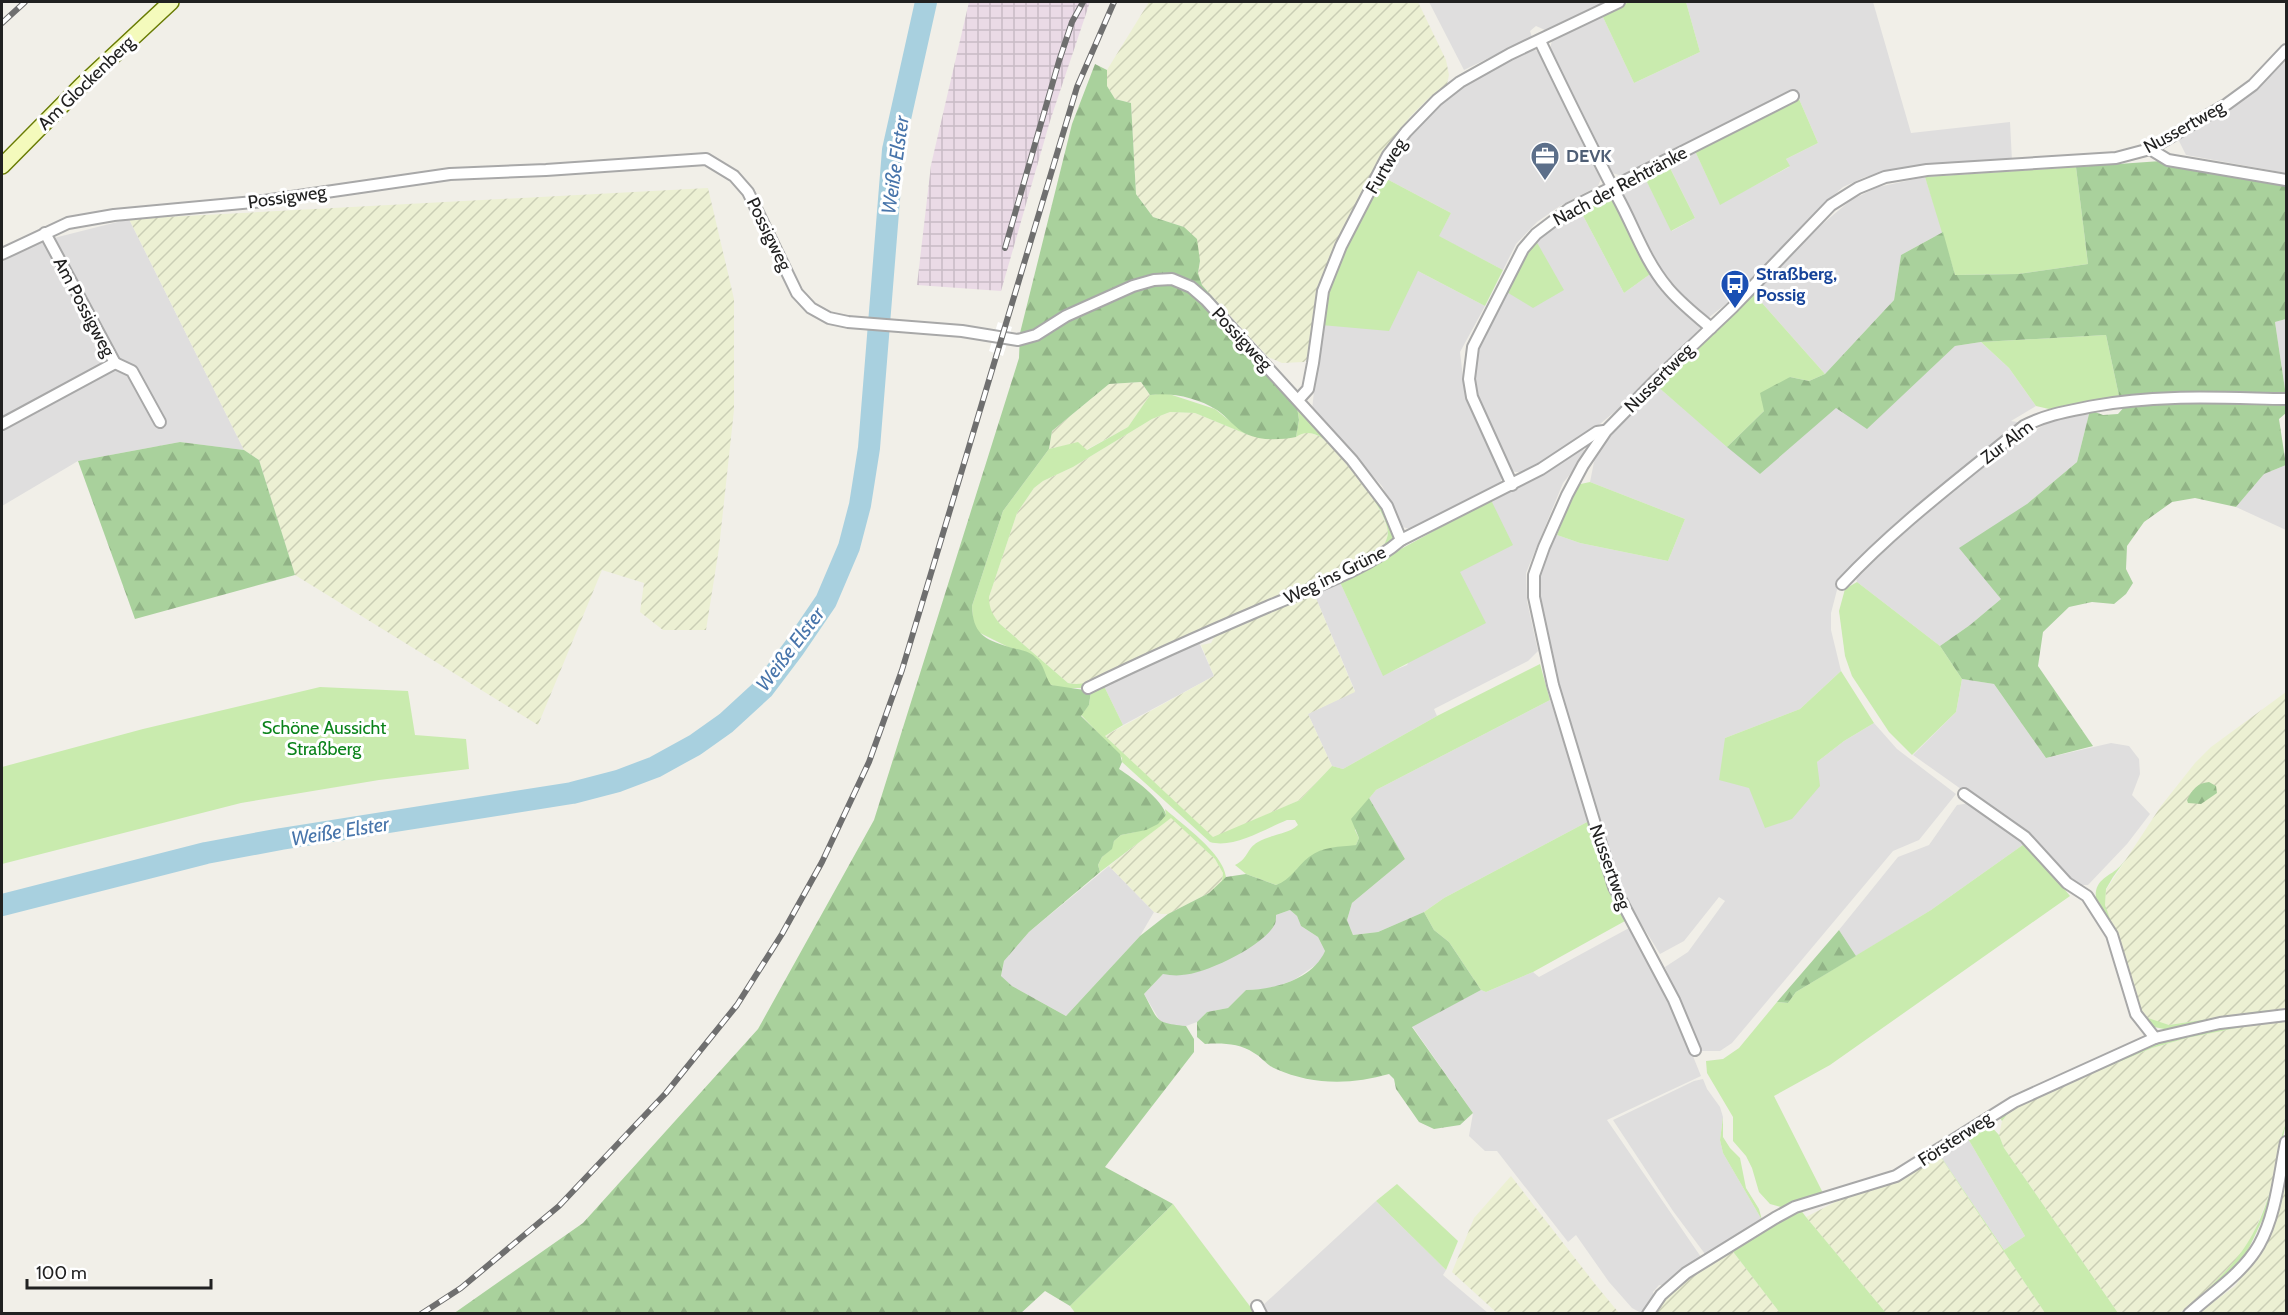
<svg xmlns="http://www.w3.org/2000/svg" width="2288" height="1315" viewBox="0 0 2288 1315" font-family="Cabin,sans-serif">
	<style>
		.residential { fill: #dfdede }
		.industrial { fill: url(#industrial-grid) }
		.farmland { fill: url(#farmland-furrows) }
		.grass { fill: #c9ebae }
		.forest { fill: url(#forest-firs) }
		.pier { fill: #fff }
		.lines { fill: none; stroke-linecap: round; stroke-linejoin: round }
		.river { stroke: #a8d0df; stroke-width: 22 }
		.street-casing { stroke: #a8a8a8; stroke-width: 14 }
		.secondary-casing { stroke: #697c04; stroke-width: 18 }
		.street { stroke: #fff; stroke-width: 10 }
		.secondary { stroke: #f4fabc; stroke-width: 15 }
		.rail-casing { stroke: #6f6f6f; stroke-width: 6 }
		.rail { stroke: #fff; stroke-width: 4; stroke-dasharray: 11; stroke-linecap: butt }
		.labels { text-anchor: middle; stroke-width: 6; stroke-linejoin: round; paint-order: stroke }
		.street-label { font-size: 18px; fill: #212121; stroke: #fff }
		.service-label { font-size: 18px; font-weight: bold; fill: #4e5e75; stroke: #fff; text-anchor: start }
		.transit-label { font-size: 18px; font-weight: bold; fill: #164399; stroke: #fff; text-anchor: start }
		.park-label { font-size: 18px; fill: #0b831b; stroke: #fff }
		.water-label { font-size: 20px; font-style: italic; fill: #4875ab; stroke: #fff }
	</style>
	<defs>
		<pattern id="industrial-grid" width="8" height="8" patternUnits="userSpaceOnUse" patternTransform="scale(1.5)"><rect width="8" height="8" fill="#eadae6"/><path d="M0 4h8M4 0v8" fill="none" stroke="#c8bbc5"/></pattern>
		<pattern id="farmland-furrows" width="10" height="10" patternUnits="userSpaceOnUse" patternTransform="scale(1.5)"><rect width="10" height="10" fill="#ecf0d3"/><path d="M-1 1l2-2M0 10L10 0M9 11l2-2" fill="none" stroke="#caceb5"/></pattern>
		<pattern id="forest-firs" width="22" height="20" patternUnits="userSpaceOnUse" patternTransform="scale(1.5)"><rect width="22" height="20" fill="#a9d19c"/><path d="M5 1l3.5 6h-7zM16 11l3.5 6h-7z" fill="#91b386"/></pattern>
	</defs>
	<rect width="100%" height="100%" fill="#f1efe8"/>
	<g class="residential">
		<polygon points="1429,2 1604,2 1545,30 1536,26 1530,31 1532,37 1464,70"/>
		<polygon points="1686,2 1873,2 1911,133 2010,122 2012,161 1904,168 1865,177 1843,187 1824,204 1799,234 1748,287 1708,318 1680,292 1662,270 1621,196 1622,187 1644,176 1672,231 1695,218 1668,164 1695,151 1720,204 1789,167 1786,159 1818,143 1799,99 1793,91 1773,99 1622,176 1609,172 1550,49 1552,40 1602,15 1634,83 1700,52"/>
		<polygon points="1533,49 1539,52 1599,171 1601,179 1598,186 1560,206 1537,222 1516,244 1503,270 1438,236 1451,213 1383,177 1410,134 1434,109 1459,89 1499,64"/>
		<polygon points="2286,61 2286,173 2186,155 2178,139 2242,100"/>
		<polygon points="1925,177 1943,232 1901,255 1894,300 1825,374 1754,294 1813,232 1851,200 1878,187"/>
		<polygon points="1579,208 1624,293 1653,272 1671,297 1699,325 1701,330 1642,389 1600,424 1557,454 1524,472 1515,472 1510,469 1481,404 1474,383 1477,348 1535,239"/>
		<polygon points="129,219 244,450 180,442 78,461 2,506 2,262 30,246 58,237"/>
		<polygon points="1418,271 1485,306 1460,352 1465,394 1502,477 1500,485 1413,530 1403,527 1382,486 1312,410 1321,325"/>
		<polygon points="2286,319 2286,396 2275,322"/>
		<polygon points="1981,342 2009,368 2036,406 2011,421 2023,423 1843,579 1837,590 1831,613 1831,630 1841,671 1800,709 1725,738 1817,762 1844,741 1874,723 1897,749 1956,794 1919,840 1893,851 1732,1043 1720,1051 1701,1051 1695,1041 1665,967 1688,952 1725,901 1719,897 1684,941 1660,954 1617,885 1546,640 1537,600 1539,574 1551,544 1557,535 1580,543 1668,561 1685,519 1590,482 1595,457 1616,429 1657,386 1760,474 1836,407 1867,428 1955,346"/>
		<polygon points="2090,410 2077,462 2027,504 2001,599 1970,625 1940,646 1857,582 1855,574 1876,552 2017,440 2053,420"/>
		<polygon points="1581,447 1587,453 1563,483 1526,573 1527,601 1538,651 1528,661 1434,709 1437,716 1343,769 1332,766 1308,714 1355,691 1313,591 1339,580 1383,675 1407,665 1460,572 1491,500"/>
		<polygon points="2286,465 2286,530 2236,507 2264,474"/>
		<polygon points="1198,640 1214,676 1123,725 1103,684"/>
		<polygon points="1962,679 1994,684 2046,758 2111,743 2129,746 2139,759 2140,774 2132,795 2150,814 2127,844 2088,885 2074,885 2032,835 1999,816 1913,755 1956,712"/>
		<polygon points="1550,700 1580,784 1589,821 1444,898 1424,912 1378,932 1353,935 1347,920 1352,903 1405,859 1369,798 1376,790"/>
		<polygon points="1971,803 1997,824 2027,842 1931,910 1856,956 1839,930 1898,857 1929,845 1957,805"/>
		<polygon points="1109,866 1154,912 1140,936 1066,1016 1012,986 1001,977 1004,961 1029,932"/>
		<polygon points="1290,910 1297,916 1301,926 1318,937 1325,951 1320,962 1294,980 1269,989 1246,990 1228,1008 1207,1012 1197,1022 1186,1026 1168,1025 1160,1021 1144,994 1163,974 1183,975 1276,915"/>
		<polygon points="1629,928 1674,1009 1701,1076 1607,1120 1701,1257 1665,1286 1659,1285 1653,1292 1654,1298 1641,1313 1632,1308 1609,1282 1576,1235 1568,1242 1497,1151 1485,1151 1469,1136 1473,1113 1412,1026 1481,990 1486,992 1533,972 1539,977"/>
		<polygon points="1703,1079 1707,1089 1720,1107 1723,1117 1720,1140 1723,1153 1762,1220 1705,1254 1673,1211 1613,1120 1694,1081"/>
		<polygon points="1967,1137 2025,1236 2004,1250 1941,1157"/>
		<polygon points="1376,1201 1446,1270 1443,1275 1488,1313 1265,1314 1261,1307"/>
	</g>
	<polygon class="industrial" points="969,2 1090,2 1050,121 1001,291 917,285 931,165"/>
	<g class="farmland">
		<polygon points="1149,2 1418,2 1446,60 1449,75 1447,84 1428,99 1410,117 1392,142 1317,300 1308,358 1304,362 1282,363 1268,357 1202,285 1198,273 1200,261 1184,227 1153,217 1136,194 1131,103 1115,99 1107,86 1107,70"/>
		<polygon points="708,188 734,299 734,410 719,548 706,630 663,630 640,612 644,583 602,570 538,725 295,575 259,460 244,450 129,219"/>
		<polygon points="1141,382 1150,395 1128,427 1086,450 1077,443 1049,449 1052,431 1109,384"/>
		<polygon points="1170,412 1195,413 1246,434 1296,437 1301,433 1311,433 1321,437 1334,448 1375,500 1388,529 1387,539 1384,545 1340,568 1091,681 1081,685 1068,683 1000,624 992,614 989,606 989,597 1017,513 1034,488 1043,481 1073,467 1152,419"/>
		<polygon points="1313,591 1355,692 1308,714 1332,766 1300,800 1213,838 1105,736 1214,676 1201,645 1211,643 1217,632"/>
		<polygon points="2286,692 2286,1009 2260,1011 2169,1025 2158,1023 2145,1017 2133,996 2105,905 2106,890 2161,806 2195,763 2211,747"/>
		<polygon points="1171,817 1215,859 1223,873 1222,882 1209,893 1168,914 1161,914 1154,912 1109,866"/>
		<polygon points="2286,1020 2286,1123 2281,1136 2270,1192 2252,1238 2239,1258 2222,1277 2180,1313 2118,1313 2004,1148 1999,1135 2002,1121 2009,1112 2039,1096 2152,1048 2187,1038 2265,1022"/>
		<polygon points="1934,1159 1942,1159 2045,1313 1886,1313 1806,1217 1847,1196 1899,1177"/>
		<polygon points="2286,1164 2286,1313 2197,1314 2235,1286 2260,1251"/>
		<polygon points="1511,1176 1595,1284 1619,1313 1497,1313 1452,1272 1474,1218"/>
		<polygon points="1731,1249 1780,1313 1652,1314 1668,1295 1685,1280"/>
	</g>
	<g class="grass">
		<polygon points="1629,2 1686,2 1700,52 1634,83 1602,15"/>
		<polygon points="1799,99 1818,143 1786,159 1790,166 1720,205 1695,151"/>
		<polygon points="1668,164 1695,218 1671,231 1644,176"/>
		<polygon points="2076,167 2088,264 2018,274 1955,275 1925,177"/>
		<polygon points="1383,177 1451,213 1439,236 1503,270 1485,306 1418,271 1389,331 1321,325 1327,286"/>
		<polygon points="1603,197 1613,200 1653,272 1624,293 1579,208"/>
		<polygon points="1535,239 1564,290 1533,308 1505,291 1522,257"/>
		<polygon points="1754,294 1825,374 1809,381 1790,377 1764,411 1727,447 1657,386 1693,348"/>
		<polygon points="2106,335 2119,396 2049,409 2036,406 2009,368 1981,342"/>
		<path d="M1166,393l49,16 31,25 -51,-21 -25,-1 -18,7 -79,48 -30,14 -9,7 -17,25 -28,84c0,12 4,18 11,27l68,59c19,5 37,-9 53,-18l219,-97 44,-23c3,-6 5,-11 3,-18 -5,-22 -46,-77 -65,-89 -9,-6 -18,-7 -26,-1l3,-17 -2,-13c24,24 105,102 95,137l-56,30 -192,84 -63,30h-20l-10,-3 -28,-34 -15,-4 -30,-15 -5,-10 -1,-16 31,-95 46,-62 29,-7 9,8 41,-23 22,-32z"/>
		<polygon points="1590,482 1685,519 1668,561 1580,543 1557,535 1576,485"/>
		<path d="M1491,500l22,45 -53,27 26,51 -103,53 -44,-96c52,-23 101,-54 152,-80z"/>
		<polygon points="1857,582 1940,646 1962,679 1956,712 1912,755 1889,732 1852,676 1845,656 1839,611 1845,589"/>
		<path d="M1540,664l10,36 -174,90 -14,17 -7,23 4,8 -3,7 -58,23 -12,14 -10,3 -30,-11 -11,-9c14,-7 11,-16 23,-23 13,-8 29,-7 40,-17l-3,-5h-8c-22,9 -54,29 -77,22l-88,-80v-4l-41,-43 8,-10 2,-14 12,-7 20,41 -18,11 108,101 87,-37 32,-34 11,3 94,-53z"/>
		<polygon points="1841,671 1874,723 1844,741 1817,762 1820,786 1792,819 1765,828 1749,788 1719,780 1725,738 1800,709"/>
		<polygon points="320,687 408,691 415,735 466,739 469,769 379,780 241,803 2,864 2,767 143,729"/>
		<path d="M1165,809c18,16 58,44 61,68l-4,5 1,-9 -8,-14 -44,-41 -71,54 -2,-7 4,-8 9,-8 3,-8 7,-6 14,-3 31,-17z"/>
		<polygon points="1589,821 1609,892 1625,921 1533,972 1486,992 1481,990 1449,942 1434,930 1424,912 1444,898"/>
		<polygon points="2027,842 2070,896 1830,1065 1774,1096 1823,1193 1785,1208 1770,1204 1759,1192 1752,1168 1746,1156 1733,1141 1733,1117 1707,1073 1706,1061 1723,1059 1739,1048 1777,1002 1788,1003 1796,992 1931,910"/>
		<path d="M2129,855l-16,22 -7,12 -1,16 16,44 12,47 12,21 24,8 91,-14 26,-2v1l-96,14 -21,6 -20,-4 -7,-9 -11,-22 -13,-48 -22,-48c-2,-17 9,-21 20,-29 5,-4 9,-10 13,-15z"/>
		<polygon points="2286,1018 2187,1038 2152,1048 2039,1096 2009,1112 2002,1121 1998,1115 2041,1092 2147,1045 2212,1028"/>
		<polygon points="1723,1117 1723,1137 1730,1148 1740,1158 1746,1188 1759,1209 1762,1220 1723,1153 1720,1140"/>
		<polygon points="1988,1123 1999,1135 2004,1148 2118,1313 2045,1313 1942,1159 1934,1159 1899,1177 1939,1154 2004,1250 2025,1236 1967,1137"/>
		<path d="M2286,1123l-17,83 -22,46 -13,17 -50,44 -4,1c44,-39 71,-62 89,-119 8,-24 7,-48 17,-72z"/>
		<polygon points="1397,1184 1458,1241 1446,1270 1376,1201"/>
		<polygon points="1173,1204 1255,1313 1076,1314 1070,1306"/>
		<polygon points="1800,1209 1806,1217 1886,1313 1780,1313 1731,1249"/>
	</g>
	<g class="forest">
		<path d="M1095,64l12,6v16l8,13 16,4 5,91 17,23 31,10 13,12 3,22 -2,12 4,12 21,24 6,20 68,78 2,13 -3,17c-16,3 -35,4 -50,-3 -11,-6 -19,-17 -29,-24 -19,-12 -45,-18 -67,-15l-9,-13 -32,2 -57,47 -3,18 -46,62 -31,95c1,27 11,33 37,41 9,3 19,3 26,10 10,8 9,18 16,28l40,6 -2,14 -8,11 39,38 2,8 -3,7c14,9 44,31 47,46l-8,9 -12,6 -25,5 -7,6 -2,8 -10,8 -4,8 2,7 -71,60 -25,29 -3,15 11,10 54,30 74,-80 28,-22 41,-21 17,-16 20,-3 30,11c15,-5 21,-19 33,-28 14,-11 30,-10 47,-12l3,-7 -8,-19 18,-21 36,61 -53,44 -5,17 6,15 25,-3 46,-20 10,18 15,12 32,48 -69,37 61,86 -13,12 -26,4 -15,-7 -23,-33 -2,-10 -5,-5c-38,11 -77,11 -113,-5 -9,-3 -14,-12 -22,-16 -15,-10 -33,-10 -49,-9l-8,-7v-15l10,-10 21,-4 18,-18c29,-1 66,-10 79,-39l-7,-14 -17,-11 -4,-10 -7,-6 -14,5c0,3 0,6 -1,9 -11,22 -70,50 -93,51 -6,1 -13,0 -19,-1l-19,20c15,27 10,29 42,32l8,13v13l-89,115 68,37 -103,102 -25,-15 -25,23h-567l130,-91 175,-194 116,-209 145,-462 1,-25 52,-209z"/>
		<polygon points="2161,161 2286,183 2286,319 2275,322 2286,396 2286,413 2279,419 2286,465 2264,474 2236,507 2195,498 2172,502 2144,522 2127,546 2126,569 2133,583 2126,594 2114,604 2092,602 2069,607 2043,632 2038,666 2093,746 2046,758 1994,684 1962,679 1940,646 1970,625 2001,599 1959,548 2027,504 2077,462 2090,410 2103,415 2118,414 2125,406 2119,396 2106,335 1981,342 1955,346 1867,429 1836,408 1760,474 1727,447 1764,411 1760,393 1790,377 1809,381 1825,374 1894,300 1901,255 1943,232 1955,275 2018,274 2088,264 2076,167"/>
		<polygon points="180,442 244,450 259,460 295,575 135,619 78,461"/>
		<path d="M2209,782l7,4 1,7 -16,11 -13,-1 -1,-3c5,-10 10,-17 22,-18z"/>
		<polygon points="1839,930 1856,956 1796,992 1788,1003 1777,1002"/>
	</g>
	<polygon class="pier" points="998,322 1012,327 1003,356 989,351"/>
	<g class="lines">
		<polyline class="river" points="2,905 206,853 281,839 572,793 618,781 655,767 695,745 726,723 763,689 794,648 826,601 849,547 860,505 869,448 893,150 926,2"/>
		<g class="street-casing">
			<g id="street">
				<path d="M1540,41c25,52 51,105 78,157 16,29 27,63 49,89 12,15 29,28 44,41"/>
				<polyline points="2150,149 2168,160 2286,180"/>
				<polyline points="2,254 68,223 114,215 264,201 450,174 546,170 706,159 734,176 748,192 797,293 811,308 829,318 848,322 962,331 1018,340 1036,335 1066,316 1133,286 1154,280 1172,279 1191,287 1206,300 1352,460 1387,506 1401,540"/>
				<polyline points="115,363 132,371 160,422"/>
				<polyline points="1298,400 1308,389 1313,363 1323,291 1341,246 1388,155 1406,132 1437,100 1460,82 1510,54 1619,2"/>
				<polyline points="2,424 115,363 45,233"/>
				<polyline points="1512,485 1472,397 1469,379 1473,347 1523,249 1536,234 1569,209 1793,96"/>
				<path d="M1842,584c55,-59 120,-107 182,-158 23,-12 45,-15 70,-20 64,-12 128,-8 192,-7"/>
				<path d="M1088,688c59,-29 118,-55 179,-81 42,-18 100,-37 134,-67l140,-71 56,-37 7,-1"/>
				<polyline points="1964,794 2025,837 2067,883 2087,896 2112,935 2136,1014 2155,1038"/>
				<polyline points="1695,1050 1674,1000 1614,887 1553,685 1534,597 1534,575 1544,547 1567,495 1583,465 1606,431 1656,380 1733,307 1831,205 1858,188 1885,177 1927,170 2116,158 2150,149 2227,104 2253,85 2286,50"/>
				<polyline points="1257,1306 1261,1314"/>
				<polyline points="1648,1314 1661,1295 1686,1273 1775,1218 1795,1207 1896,1176 2014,1102 2155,1038 2220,1023 2286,1015"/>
				<path d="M2189,1314c23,-21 54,-41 70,-69 17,-30 20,-69 27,-103"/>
			</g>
		</g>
		<g class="secondary-casing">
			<polyline id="secondary" points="2,166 82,85 171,2"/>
		</g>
		<use href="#street" class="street"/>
		<use href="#secondary" class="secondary"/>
		<g class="rail-casing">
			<g id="rail">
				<polyline points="2,23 25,2"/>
				<polyline points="1005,248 1059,61 1072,22 1083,2"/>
				<polyline points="421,1314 461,1288 559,1206 666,1093 737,1005 782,934 822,862 869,762 902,670 1077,87 1114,2"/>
			</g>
		</g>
		<use href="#rail" class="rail"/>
	</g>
	<defs>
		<g id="office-pin" transform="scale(1.5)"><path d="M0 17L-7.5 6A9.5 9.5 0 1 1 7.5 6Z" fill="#5c6f8a" stroke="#fff"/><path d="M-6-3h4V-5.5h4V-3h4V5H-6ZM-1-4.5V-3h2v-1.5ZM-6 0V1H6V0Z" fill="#fff"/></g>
		<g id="bus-pin" transform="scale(1.5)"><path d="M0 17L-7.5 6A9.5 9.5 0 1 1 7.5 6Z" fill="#1a4fb4" stroke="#fff"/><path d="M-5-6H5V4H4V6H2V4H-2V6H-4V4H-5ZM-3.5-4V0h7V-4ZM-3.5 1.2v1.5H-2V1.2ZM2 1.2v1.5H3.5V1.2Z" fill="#fff"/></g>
	</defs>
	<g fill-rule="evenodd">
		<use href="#office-pin" x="1545" y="156"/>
		<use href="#bus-pin" x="1735" y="284"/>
	</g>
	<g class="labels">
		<g class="street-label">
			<text transform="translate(86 83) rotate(-44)" y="6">Am Glockenberg</text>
			<text transform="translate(2184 127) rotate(-29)" y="6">Nussertweg</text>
			<text transform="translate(1386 166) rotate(-59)" y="6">Furtweg</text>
			<text transform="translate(1620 186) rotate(-28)" y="6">Nach der Rehtränke</text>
			<text transform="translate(287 197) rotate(-8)" y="6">Possigweg</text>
			<text transform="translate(769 234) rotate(64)" y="6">Possigweg</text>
			<text transform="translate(84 307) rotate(62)" y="6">Am Possigweg</text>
			<text transform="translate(1242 339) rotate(47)" y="6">Possigweg</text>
			<text transform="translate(1659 378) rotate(-45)" y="6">Nussertweg</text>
			<text transform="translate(2007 442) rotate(-37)" y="6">Zur Alm</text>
			<text transform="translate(1335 575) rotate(-26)" y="6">Weg ins Grüne</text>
			<text transform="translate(1610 867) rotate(70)" y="6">Nussertweg</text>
			<text transform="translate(1955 1139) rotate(-33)" y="6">Försterweg</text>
		</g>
		<g class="service-label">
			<text x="1566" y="162">DEVK</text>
		</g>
		<g class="transit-label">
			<text x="1756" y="280">Straßberg,<tspan x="1756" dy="21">Possig</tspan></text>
		</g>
		<g class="park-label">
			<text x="324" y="734">Schöne Aussicht<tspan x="324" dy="21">Straßberg</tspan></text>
		</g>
		<g class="water-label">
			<text transform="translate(895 165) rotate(-82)" y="7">Weiße Elster</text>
			<text transform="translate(790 649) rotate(-53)" y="7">Weiße Elster</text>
			<text transform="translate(340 831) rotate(-9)" y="7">Weiße Elster</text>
		</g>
	</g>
	<rect width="2288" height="1315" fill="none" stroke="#212121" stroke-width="6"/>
	<path d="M27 1279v9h184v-9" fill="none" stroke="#212121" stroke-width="3"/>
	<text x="36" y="1279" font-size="18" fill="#212121" stroke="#ffffff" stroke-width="4.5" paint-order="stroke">100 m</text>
</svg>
